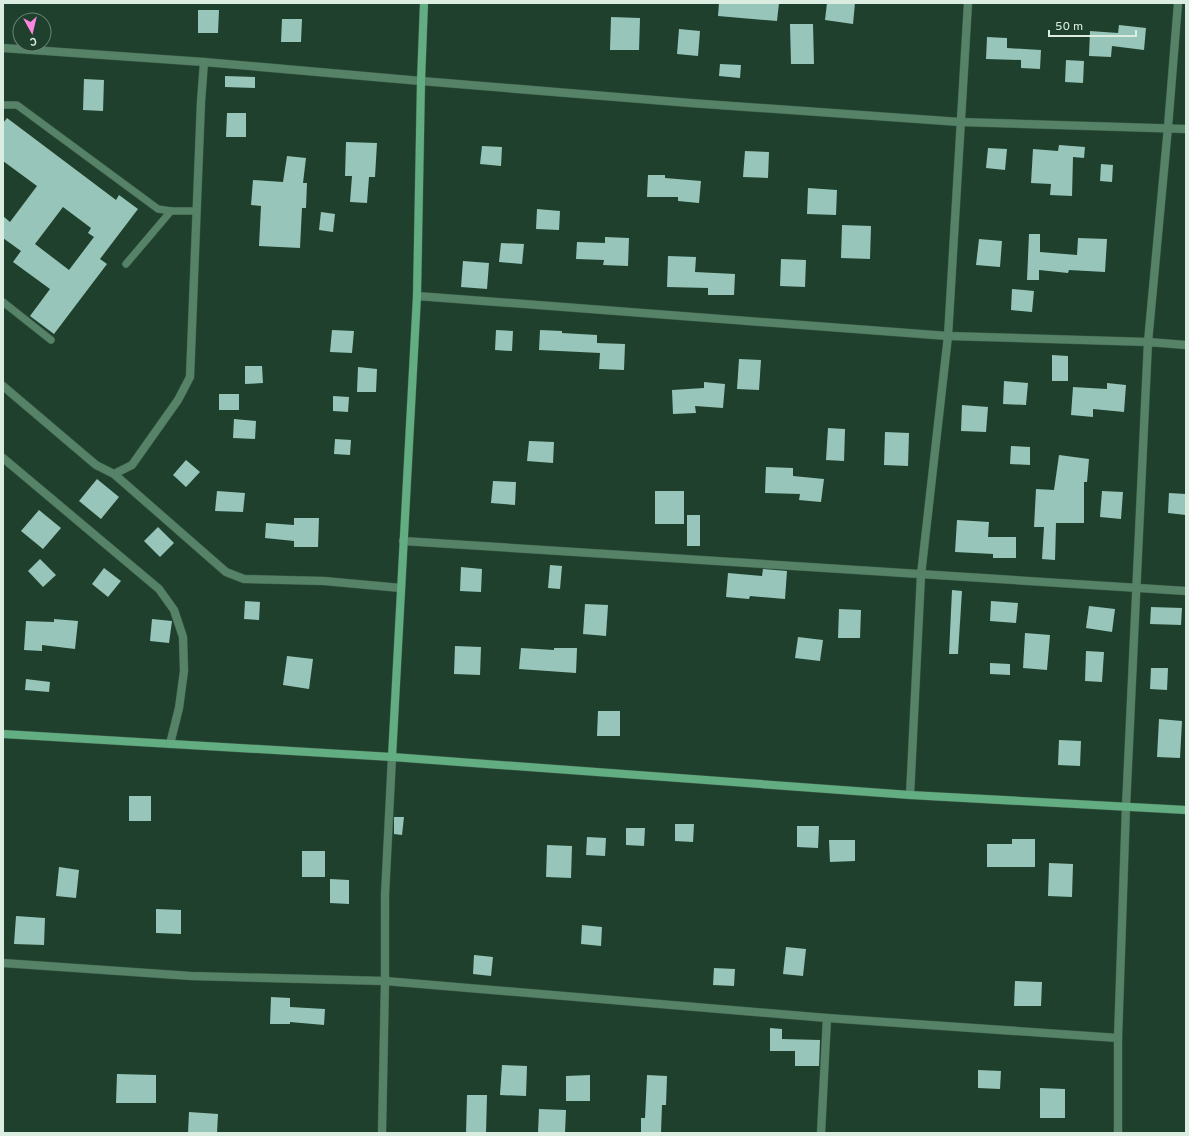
<svg xmlns="http://www.w3.org/2000/svg" width="1189" height="1136" viewBox="0 0 1189 1136" font-family="Overpass,sans-serif">
	<style>
		.building { fill: #97c5b9; fill-rule: evenodd }
		.lines { fill: none; stroke-linecap: round; stroke-linejoin: round }
		.lane-casing { stroke: #3d5c4a; stroke-width: 8 }
		.street-casing { stroke: #3d5c4a; stroke-width: 9 }
		.secondary-casing { stroke: #3d5c4a; stroke-width: 9 }
		.lane { stroke: #568368; stroke-width: 7 }
		.street { stroke: #568368; stroke-width: 8 }
		.secondary { stroke: #63ad82; stroke-width: 8 }
	</style>
	<rect width="100%" height="100%" fill="#1f402d"/>
	<g class="building">
		<polygon points="719,3 779,3 777,21 718,16"/>
		<polygon points="827,3 855,3 853,24 825,20"/>
		<polygon points="198,10 219,10 218,33 198,33"/>
		<polygon points="611,17 640,18 639,50 610,50"/>
		<polygon points="282,19 302,19 301,42 281,42"/>
		<polygon points="790,24 813,24 814,64 791,64"/>
		<polygon points="1119,25 1146,28 1144,50 1112,46 1111,57 1089,56 1090,31 1118,33"/>
		<polygon points="679,29 700,31 698,56 677,54"/>
		<polygon points="987,37 1007,38 1007,48 1041,50 1040,69 1021,68 1021,60 986,59"/>
		<polygon points="1066,60 1084,61 1083,83 1065,82"/>
		<polygon points="720,64 741,65 740,78 719,76"/>
		<polygon points="225,76 255,77 255,88 225,87"/>
		<polygon points="84,79 104,80 103,111 83,110"/>
		<polygon points="227,113 246,113 246,137 226,137"/>
		<path d="M7,118l109,82 3,-5 19,14 -38,50 7,5 -53,70 -24,-18 20,-27 -37,-27 8,-11 -18,-13v-22l7,6 27,-36 -34,-25v-38zM63,207l28,21 -3,5 6,4 -25,33 -34,-26z"/>
		<polygon points="346,142 377,143 375,177 369,177 367,203 350,202 352,176 345,176"/>
		<polygon points="1059,145 1085,147 1084,158 1073,157 1072,196 1050,195 1051,184 1031,183 1033,149 1058,151"/>
		<polygon points="482,146 502,147 501,166 480,164"/>
		<polygon points="988,148 1007,149 1005,170 986,168"/>
		<polygon points="745,151 769,152 768,178 743,177"/>
		<polygon points="287,156 306,158 303,183 307,183 306,208 302,208 300,248 259,246 261,206 251,205 253,180 283,182"/>
		<polygon points="1101,164 1113,165 1112,182 1100,181"/>
		<polygon points="648,175 665,175 665,178 701,181 699,203 678,201 678,197 647,197"/>
		<polygon points="808,188 837,190 836,215 807,214"/>
		<polygon points="537,209 560,211 559,230 536,229"/>
		<polygon points="321,212 335,214 333,232 319,230"/>
		<polygon points="842,225 871,226 870,259 841,258"/>
		<polygon points="1029,234 1040,234 1040,252 1077,255 1078,238 1107,239 1105,272 1069,270 1068,273 1039,270 1039,280 1027,280"/>
		<polygon points="605,237 629,238 628,266 603,265 604,260 576,259 577,242 605,243"/>
		<polygon points="979,239 1002,241 1000,267 976,265"/>
		<polygon points="501,243 524,244 522,264 499,262"/>
		<polygon points="668,256 696,257 695,272 735,274 734,295 708,295 708,288 667,287"/>
		<polygon points="781,259 806,260 805,287 780,286"/>
		<polygon points="463,261 489,263 487,289 461,287"/>
		<polygon points="1012,289 1034,291 1032,312 1011,310"/>
		<polygon points="332,330 354,331 352,353 330,352"/>
		<polygon points="496,330 513,331 512,351 495,350"/>
		<polygon points="540,330 562,331 562,333 597,335 597,343 625,344 624,370 599,369 600,353 539,350"/>
		<polygon points="1052,355 1068,356 1068,381 1052,381"/>
		<polygon points="739,359 761,360 759,390 737,389"/>
		<polygon points="245,366 262,366 263,383 245,384"/>
		<polygon points="358,367 377,369 376,392 357,392"/>
		<polygon points="1004,381 1028,383 1026,405 1003,404"/>
		<polygon points="704,382 725,384 723,408 695,406 696,413 673,414 672,390 704,388"/>
		<polygon points="1107,383 1126,385 1124,412 1093,409 1093,417 1071,415 1073,387 1107,389"/>
		<rect x="219" y="394" width="20" height="16"/>
		<polygon points="333,396 349,397 348,412 333,411"/>
		<polygon points="962,405 988,407 986,432 961,431"/>
		<polygon points="234,419 256,421 255,439 233,438"/>
		<polygon points="828,428 845,429 844,461 826,460"/>
		<polygon points="885,432 909,433 908,466 884,465"/>
		<polygon points="335,439 351,440 350,455 334,454"/>
		<polygon points="529,441 554,442 553,463 527,461"/>
		<polygon points="1011,446 1030,447 1030,465 1010,464"/>
		<polygon points="1059,455 1089,459 1087,482 1084,482 1084,523 1056,523 1055,560 1042,559 1044,527 1034,527 1036,489 1054,490"/>
		<polygon points="186,460 200,472 186,487 173,475"/>
		<polygon points="766,467 793,468 793,476 824,479 821,502 799,500 800,494 765,493"/>
		<polygon points="97,479 119,497 101,519 79,501"/>
		<polygon points="493,481 516,482 515,505 491,503"/>
		<polygon points="217,491 245,493 243,512 215,511"/>
		<rect x="655" y="491" width="29" height="33"/>
		<polygon points="1102,491 1123,492 1121,519 1100,517"/>
		<polygon points="1169,493 1186,494 1186,515 1168,513"/>
		<polygon points="39,510 61,528 43,549 21,531"/>
		<rect x="687" y="515" width="13" height="31"/>
		<polygon points="294,518 319,518 318,547 294,547 294,541 265,538 266,523 294,525"/>
		<polygon points="957,520 989,522 988,537 1016,537 1016,558 993,558 993,554 955,552"/>
		<polygon points="158,527 174,543 160,557 144,541"/>
		<polygon points="40,559 56,575 43,587 28,571"/>
		<polygon points="550,565 562,566 560,589 548,588"/>
		<polygon points="461,567 482,569 481,592 460,591"/>
		<polygon points="104,568 121,581 108,597 92,584"/>
		<polygon points="763,569 787,571 785,599 750,596 749,599 726,597 728,573 762,576"/>
		<polygon points="952,590 962,591 958,654 949,654"/>
		<polygon points="245,601 260,602 259,620 244,619"/>
		<polygon points="991,601 1018,603 1016,623 990,621"/>
		<polygon points="585,604 608,605 606,636 583,634"/>
		<polygon points="1089,606 1115,609 1112,632 1086,628"/>
		<polygon points="1151,607 1182,608 1181,625 1150,624"/>
		<polygon points="839,609 861,610 860,638 838,638"/>
		<polygon points="54,619 78,621 75,649 42,645 42,651 24,650 26,621 54,622"/>
		<polygon points="152,619 172,621 169,643 150,641"/>
		<polygon points="1025,633 1050,635 1047,670 1023,668"/>
		<polygon points="798,637 823,640 820,661 795,658"/>
		<polygon points="455,646 481,647 480,675 454,674"/>
		<polygon points="521,648 554,650 554,648 577,648 576,673 519,669"/>
		<polygon points="1086,651 1104,652 1102,682 1085,681"/>
		<polygon points="287,656 313,659 309,689 283,685"/>
		<polygon points="990,663 1010,664 1010,675 990,674"/>
		<polygon points="1151,668 1168,668 1167,690 1150,689"/>
		<polygon points="26,679 50,682 49,692 25,690"/>
		<polygon points="598,711 620,711 620,736 597,736"/>
		<polygon points="1159,719 1182,721 1180,758 1157,757"/>
		<polygon points="1059,740 1081,741 1080,766 1058,765"/>
		<rect x="129" y="796" width="22" height="25"/>
		<polygon points="394,817 404,817 402,835 394,834"/>
		<polygon points="675,824 694,824 693,842 675,841"/>
		<polygon points="797,826 819,826 818,848 797,847"/>
		<polygon points="626,828 645,828 644,846 626,845"/>
		<polygon points="587,837 606,838 605,856 586,855"/>
		<polygon points="1012,839 1035,839 1035,867 987,867 987,844 1012,844"/>
		<polygon points="829,840 855,840 855,861 830,862"/>
		<polygon points="547,845 572,846 571,878 546,877"/>
		<rect x="302" y="851" width="23" height="26"/>
		<polygon points="1049,863 1073,864 1072,897 1048,896"/>
		<polygon points="59,867 79,870 76,898 56,896"/>
		<polygon points="330,879 349,880 349,904 330,903"/>
		<polygon points="156,909 181,910 181,934 156,933"/>
		<polygon points="16,916 45,918 44,945 14,944"/>
		<polygon points="582,925 602,927 601,946 581,944"/>
		<polygon points="786,947 806,949 803,976 783,974"/>
		<polygon points="474,955 493,957 491,976 473,974"/>
		<polygon points="714,968 735,969 734,986 713,985"/>
		<polygon points="1015,981 1042,982 1041,1006 1014,1006"/>
		<polygon points="271,997 290,998 290,1007 325,1009 324,1025 290,1022 290,1024 270,1024"/>
		<polygon points="770,1028 782,1029 782,1039 820,1040 819,1066 795,1066 795,1051 770,1051"/>
		<polygon points="502,1065 527,1066 526,1096 500,1095"/>
		<polygon points="978,1070 1001,1071 1000,1089 978,1088"/>
		<polygon points="117,1074 156,1075 156,1103 116,1103"/>
		<polygon points="590,1075 590,1101 566,1101 566,1076"/>
		<polygon points="647,1075 667,1076 666,1105 662,1105 661,1133 641,1133 641,1118 645,1118"/>
		<polygon points="1040,1088 1065,1089 1065,1118 1040,1118"/>
		<polygon points="467,1095 487,1095 486,1133 466,1133"/>
		<polygon points="539,1109 566,1110 565,1133 538,1133"/>
		<polygon points="189,1112 218,1114 217,1133 188,1133"/>
	</g>
	<g class="lines">
		<g class="lane-casing">
			<g id="lane">
				<polyline points="3,105 17,105 158,209 171,211 196,211"/>
				<polyline points="126,264 171,211"/>
				<polyline points="3,302 51,340"/>
			</g>
		</g>
		<g class="street-casing">
			<g id="street">
				<polyline points="3,48 204,62 421,81 690,103 960,122 1186,129"/>
				<polyline points="417,296 948,336 1148,342 1168,127 1178,3"/>
				<polyline points="3,386 96,465 114,474 132,465 178,400 190,377 201,102 204,62"/>
				<polyline points="3,458 159,589 174,610 183,637 184,671 179,708 170,744"/>
				<polyline points="114,474 226,572 244,579 324,581 401,588"/>
				<polyline points="403,541 1186,591"/>
				<polyline points="910,795 921,575 948,336 968,3"/>
				<polyline points="3,963 191,976 385,981 827,1018 1118,1038"/>
				<polyline points="382,1133 385,981 385,895 392,757"/>
				<polyline points="821,1133 827,1018"/>
				<polyline points="1118,1133 1118,1038 1126,807 1148,342 1186,345"/>
			</g>
		</g>
		<g class="secondary-casing">
			<g id="secondary">
				<polyline points="3,734 392,757 910,795 1186,810"/>
				<polyline points="392,757 417,296 421,81 424,3"/>
			</g>
		</g>
		<use href="#lane" class="lane"/>
		<use href="#street" class="street"/>
		<use href="#secondary" class="secondary"/>
	</g>
	<rect width="1189" height="1136" fill="none" stroke="#daede0" stroke-width="8"/>
	<g transform="translate(32 32) rotate(172)"><circle r="19" fill="#1f402d" stroke="#6a8575"/>
	<path d="M0-3L7 15L0 10L-7 15Z" fill="#fd86e1"/>
	<text y="-6" font-size="11" font-weight="bold" text-anchor="middle" fill="#daede0">С</text>
	</g>
	<path d="M1049 30v6h87v-6" fill="none" stroke="#daede0" stroke-width="2"/>
	<text x="1055" y="30" font-size="12" fill="#daede0" stroke="#1f402d" stroke-width="3" paint-order="stroke">50 m</text>
</svg>
